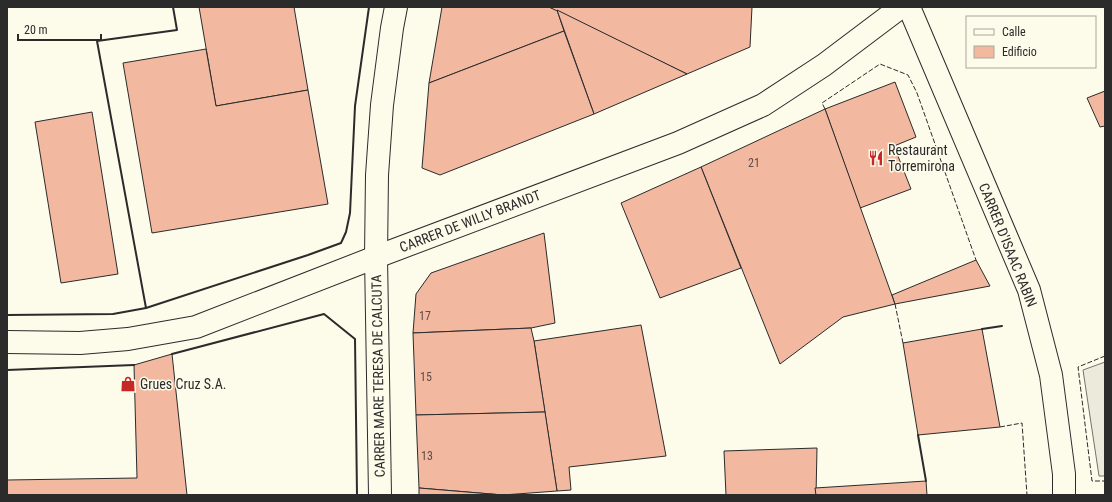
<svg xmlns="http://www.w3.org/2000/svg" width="1112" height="502" viewBox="0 0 1112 502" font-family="'Roboto Condensed',sans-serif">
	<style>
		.parking { fill: #eceadb; stroke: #74746e }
		.building { fill: #f2b8a0; stroke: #2b2b2b }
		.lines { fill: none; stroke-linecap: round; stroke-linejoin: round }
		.minor-casing { stroke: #2b2b2b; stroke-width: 24 }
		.minor { stroke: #fdfbea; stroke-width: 22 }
		.fence { stroke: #2b2b2b; stroke-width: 1; stroke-dasharray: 5 2; stroke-linecap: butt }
		.wall { stroke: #2b2b2b; stroke-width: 2 }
		.labels { text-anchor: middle; stroke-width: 3; stroke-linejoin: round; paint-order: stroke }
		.number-label { font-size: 12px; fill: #5d4e48 }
		.poi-label { font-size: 14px; fill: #2b2b2b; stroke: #fdfbea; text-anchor: start }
		.street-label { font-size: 14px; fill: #2b2b2b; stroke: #fdfbea }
	</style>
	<rect width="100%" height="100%" fill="#fdfbea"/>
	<polygon class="parking" points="1105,362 1105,476 1099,476 1083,370"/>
	<g class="building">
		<polygon points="199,7 294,7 308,90 216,106"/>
		<polygon points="442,7 549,7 557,10 564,31 429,83"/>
		<polygon points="549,7 752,7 750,47 687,74"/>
		<polygon points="557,10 687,74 594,114"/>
		<polygon points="564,31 594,114 440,175 422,168 429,83"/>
		<polygon points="206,49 216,106 308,90 328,204 152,233 123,63"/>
		<polygon points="895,82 916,137 894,146 911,189 860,208 825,109"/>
		<polygon points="1105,91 1105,126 1100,127 1087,98"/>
		<polygon points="825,109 895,304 843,317 780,364 701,167"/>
		<polygon points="92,112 118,274 61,283 35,122"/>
		<polygon points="701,167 741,268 660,298 621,203"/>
		<polygon points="544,233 555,323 531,328 413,333 416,294 431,273"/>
		<polygon points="976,260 990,286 895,304 892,295"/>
		<polygon points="641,325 666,456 569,467 571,490 557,491 534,341"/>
		<polygon points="531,328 534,341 545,412 416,415 413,333"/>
		<polygon points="982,329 1000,427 918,435 903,343"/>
		<polygon points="172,354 187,495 7,495 7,480 137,478 134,365"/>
		<polygon points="545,412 557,491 503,495 419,488 416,415"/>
		<polygon points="817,448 816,495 726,495 724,451"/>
		<polygon points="926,481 927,495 816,495 815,488"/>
		<polygon points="419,488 503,495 419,495"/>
	</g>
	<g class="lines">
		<g class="minor-casing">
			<g id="minor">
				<polyline points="909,7 1029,290 1051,375 1064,474 1064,495"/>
				<polyline points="7,342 80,343 128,339 196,327 376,257 678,143 763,105 824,65 901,7"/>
				<polyline points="380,495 376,257 377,175 382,105 392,28 396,7"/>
			</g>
		</g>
		<use href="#minor" class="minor"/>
		<g class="fence">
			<polyline points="825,109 822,103 880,64 908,75 917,93 976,260"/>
			<polyline points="895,304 903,343"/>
			<polyline points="1105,356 1078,367 1092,481 1105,481"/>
			<polyline points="1000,427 1022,423 1027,495"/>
		</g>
		<g class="wall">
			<polyline points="146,308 97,41 177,30 173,7"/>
			<polyline points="7,315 113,314 146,308 308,255 341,243 346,232 350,213 355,106 369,7"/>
			<polyline points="982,329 1002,326"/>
			<polyline points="172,354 324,314 355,339 357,495"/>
			<polyline points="7,370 134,365"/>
			<polyline points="918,435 926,481"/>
		</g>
	</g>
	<defs>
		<g id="restaurant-bare" transform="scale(1.2)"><path d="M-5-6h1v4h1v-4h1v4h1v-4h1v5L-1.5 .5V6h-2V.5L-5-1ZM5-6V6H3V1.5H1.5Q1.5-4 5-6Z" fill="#c62828" stroke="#fdfbea" stroke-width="2.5" paint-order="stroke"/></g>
		<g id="shop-bare" transform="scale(1.2)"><path d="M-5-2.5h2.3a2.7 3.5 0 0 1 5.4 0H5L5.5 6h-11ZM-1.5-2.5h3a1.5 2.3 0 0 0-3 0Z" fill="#c62828" stroke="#fdfbea" stroke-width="2.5" paint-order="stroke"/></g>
	</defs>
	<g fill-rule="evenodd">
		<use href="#restaurant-bare" x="876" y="158"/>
		<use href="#shop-bare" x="128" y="384"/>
	</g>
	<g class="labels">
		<g class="number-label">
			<text x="754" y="167">21</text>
			<text x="425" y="320">17</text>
			<text x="426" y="381">15</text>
			<text x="427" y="460">13</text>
		</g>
		<g class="poi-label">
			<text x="888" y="155">Restaurant<tspan x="888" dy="16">Torremirona</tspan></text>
			<text x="140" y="389">Grues Cruz S.A.</text>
		</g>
		<g class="street-label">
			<text transform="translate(470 221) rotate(-21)" y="5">CARRER DE WILLY BRANDT</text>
			<text transform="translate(1008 245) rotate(68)" y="5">CARRER D'ISAAC RABIN</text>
			<text transform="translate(378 376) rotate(-91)" y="5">CARRER MARE TERESA DE CALCUTA</text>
		</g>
	</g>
	<rect width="1112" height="502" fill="none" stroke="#2b2b2b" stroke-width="16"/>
	<rect x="966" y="16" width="130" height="52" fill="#fdfbea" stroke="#a9a89e"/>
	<rect x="974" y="29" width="20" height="6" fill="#fdfbea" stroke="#a9a89e"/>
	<text x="1002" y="36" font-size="12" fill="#2b2b2b">Calle</text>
	<rect x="974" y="46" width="20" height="12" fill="#f2b8a0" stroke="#a9a89e"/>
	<text x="1002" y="56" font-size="12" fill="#2b2b2b">Edificio</text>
	<path d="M18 34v6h83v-6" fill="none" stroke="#2b2b2b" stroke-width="2"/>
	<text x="24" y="34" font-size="12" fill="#2b2b2b" stroke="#fdfbea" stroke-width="3" paint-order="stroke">20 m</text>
</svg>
